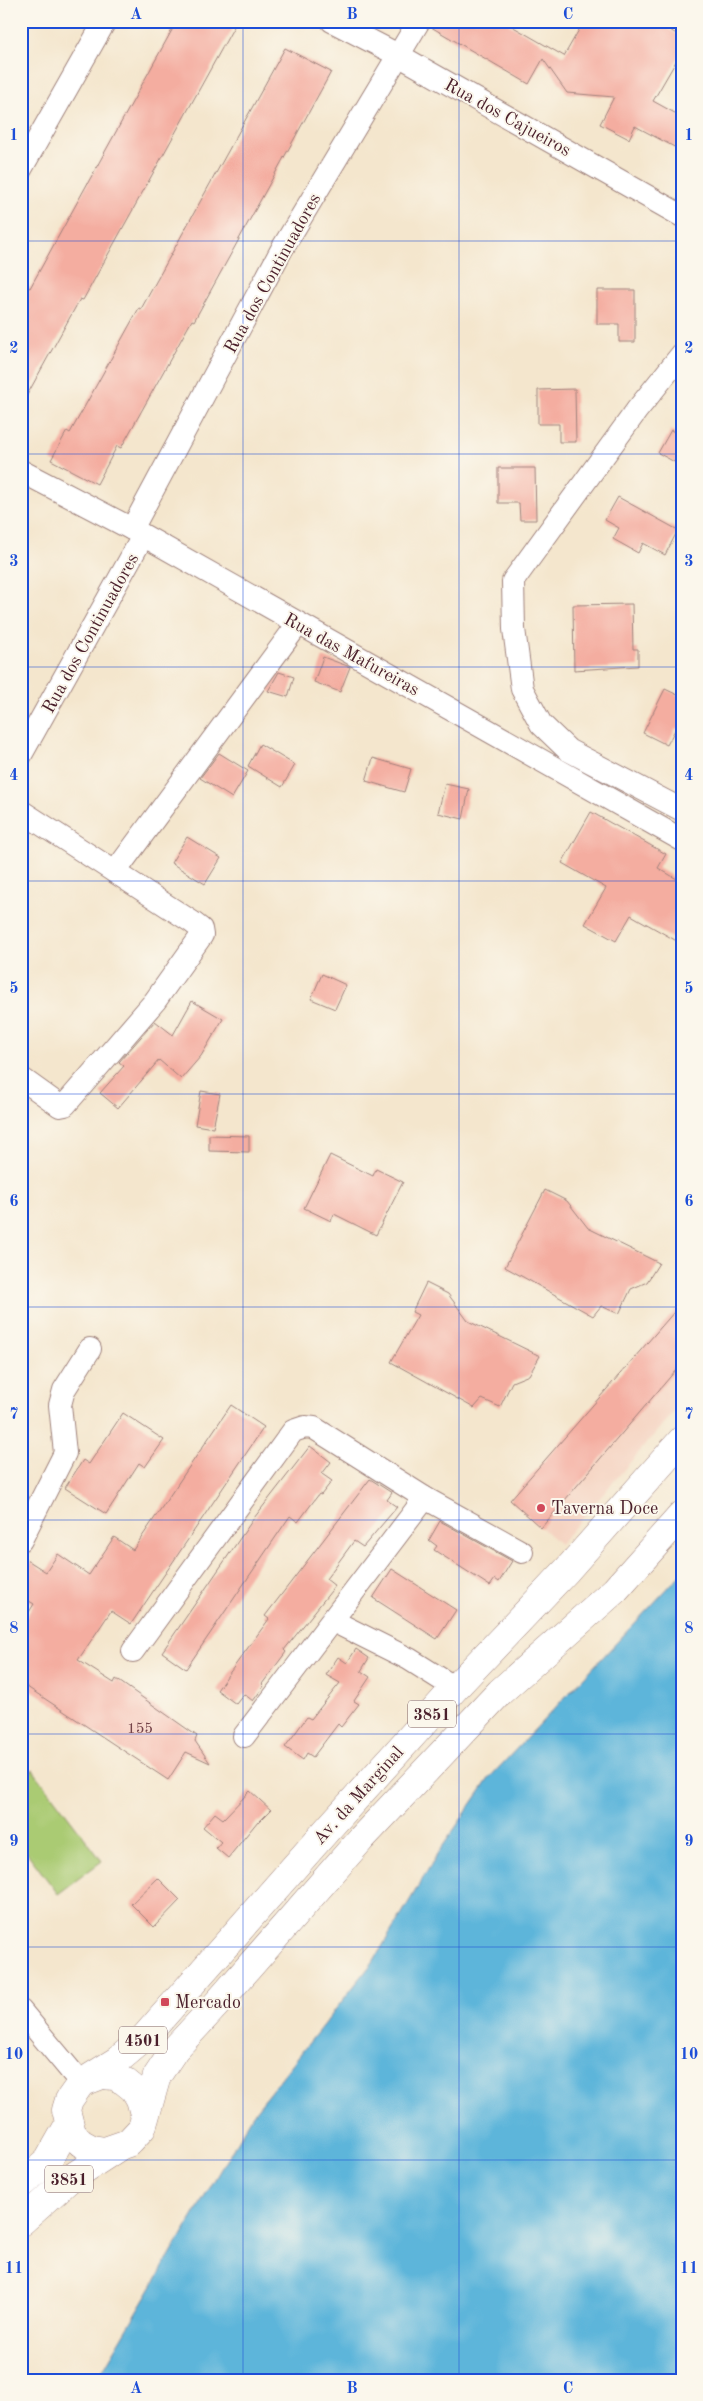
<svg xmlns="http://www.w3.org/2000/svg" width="703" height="2401" viewBox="0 0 703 2401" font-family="'Old Standard TT',serif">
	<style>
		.built { fill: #f5d3c1 }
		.green { fill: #aacb73; stroke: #7a754f }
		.water { fill: #5db5da; stroke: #546a82 }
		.building { fill: #f4ada0 }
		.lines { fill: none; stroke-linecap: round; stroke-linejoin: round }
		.minor-casing { stroke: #9f827c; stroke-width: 24 }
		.major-casing { stroke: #9f827c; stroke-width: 29 }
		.minor { stroke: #fff; stroke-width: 22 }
		.major { stroke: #fff; stroke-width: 28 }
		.grid { fill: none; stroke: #1d4ed8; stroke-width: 1; stroke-opacity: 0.55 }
		.poi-dot { fill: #d1495b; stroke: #fbf7ec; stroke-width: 2 }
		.labels { text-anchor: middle; stroke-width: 4; stroke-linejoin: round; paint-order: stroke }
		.number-label { font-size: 15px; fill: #744248 }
		.shield { fill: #fbf7ec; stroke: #7f6065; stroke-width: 1 }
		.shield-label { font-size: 16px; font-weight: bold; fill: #4a1f2b }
		.street-label { font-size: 18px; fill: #4a1f2b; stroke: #fbf7ec }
		.poi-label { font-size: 18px; fill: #4a1f2b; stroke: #fbf7ec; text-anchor: start }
		.neatline { fill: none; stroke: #1d4ed8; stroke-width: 2 }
		.grid-label { font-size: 16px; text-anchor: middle; font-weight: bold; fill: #1d4ed8 }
	</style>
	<rect width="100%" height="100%" fill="#fbf7ec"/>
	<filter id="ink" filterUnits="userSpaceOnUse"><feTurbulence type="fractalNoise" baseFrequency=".02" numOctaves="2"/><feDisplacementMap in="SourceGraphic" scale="10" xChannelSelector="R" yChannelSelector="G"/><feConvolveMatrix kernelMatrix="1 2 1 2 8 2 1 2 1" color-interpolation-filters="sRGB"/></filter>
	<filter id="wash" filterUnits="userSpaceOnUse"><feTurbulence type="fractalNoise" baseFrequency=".0096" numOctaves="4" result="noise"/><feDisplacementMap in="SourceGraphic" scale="20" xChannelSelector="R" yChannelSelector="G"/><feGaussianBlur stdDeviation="1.12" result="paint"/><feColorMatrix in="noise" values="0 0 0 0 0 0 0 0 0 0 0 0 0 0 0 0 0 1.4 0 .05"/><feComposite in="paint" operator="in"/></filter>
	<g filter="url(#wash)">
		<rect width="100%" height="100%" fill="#f4e6cd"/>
		<polygon class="built" points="682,1303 682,1402 560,1544 510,1500"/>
		<polygon class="green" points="33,1770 102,1861 58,1894 21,1845 21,1779"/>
		<polygon class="water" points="682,1573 682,2380 97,2380 255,2111 373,1962 438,1853 490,1777"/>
		<g id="blocks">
			<g class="building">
				<polygon points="177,21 237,21 83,300 80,299 21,406 21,297 27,287 30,288"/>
				<polygon points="432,21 503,21 564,56 584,21 654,21 682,37 682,51 653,101 682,117 682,151 635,126 629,139 600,124 614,97 567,93 543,59 529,84 431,27"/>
				<polygon points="285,48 331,72 194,321 192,320 121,448 117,446 97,484 51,460 67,431 70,433 139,308 141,309"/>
				<polygon points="597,290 635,290 635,342 619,342 619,324 597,324"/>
				<polygon points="575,389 576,442 559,442 559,424 538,424 538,390"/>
				<polygon points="671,430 682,437 682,466 658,453"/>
				<polygon points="498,468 535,468 536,520 520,520 519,503 498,503"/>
				<polygon points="618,497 678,530 665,555 643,543 638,553 613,539 619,528 605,520"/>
				<polygon points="632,604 633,649 638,649 638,666 574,670 573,605"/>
				<polygon points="323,657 350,667 340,692 314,682"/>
				<polygon points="279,672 294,677 288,697 268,691"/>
				<polygon points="665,689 682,697 682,731 676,728 667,745 643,733"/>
				<polygon points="260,744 295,765 282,787 248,766"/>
				<polygon points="219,753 248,771 232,798 200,778"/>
				<polygon points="373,758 411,769 404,792 366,781"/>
				<polygon points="445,784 469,789 463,819 438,813"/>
				<polygon points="591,812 666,854 658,868 682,882 682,944 631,915 616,941 585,924 606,888 562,863"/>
				<polygon points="187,837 221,858 205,884 171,863"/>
				<polygon points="322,974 346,985 335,1009 311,999"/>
				<polygon points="192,1001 223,1019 201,1056 181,1079 159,1060 118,1108 100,1093 124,1066 119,1062 155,1021 173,1035"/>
				<polygon points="201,1091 220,1094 213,1128 195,1125"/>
				<polygon points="209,1135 249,1136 249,1152 209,1151"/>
				<polygon points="330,1155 373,1176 376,1169 403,1182 376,1235 334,1214 331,1221 304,1208"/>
				<polygon points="545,1190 567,1201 588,1228 659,1263 647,1282 631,1289 619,1314 601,1306 593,1316 505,1267"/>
				<polygon points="426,1283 448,1294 468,1321 540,1356 529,1375 512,1382 500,1407 482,1399 474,1408 391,1362 418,1315 412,1312"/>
				<polygon points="682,1303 682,1363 541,1528 510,1500"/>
				<polygon points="231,1405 264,1427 131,1624 111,1611 78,1660 114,1683 116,1679 197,1736 195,1741 210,1763 186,1752 168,1780 21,1683 21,1625 34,1604 21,1596 21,1556 46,1572 58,1554 89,1575 114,1537 133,1550"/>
				<polygon points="123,1413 164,1440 145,1467 139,1463 106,1514 65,1488 83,1460 89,1464"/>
				<polygon points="310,1446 331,1462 322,1474 332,1481 321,1495 319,1494 298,1522 290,1516 186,1669 162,1652 254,1518"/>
				<polygon points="370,1479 392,1493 387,1500 397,1507 363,1547 354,1541 326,1579 335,1586 284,1650 286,1652 262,1684 264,1686 253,1701 244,1694 236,1704 217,1690 269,1619 265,1616"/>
				<polygon points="440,1521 512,1561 499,1582 495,1579 490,1586 434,1550 437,1546 429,1540"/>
				<polygon points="392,1569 456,1610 437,1639 373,1598"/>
				<polygon points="356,1649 369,1658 361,1671 370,1677 354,1701 359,1704 341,1727 338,1724 313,1757 307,1753 303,1760 285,1747 307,1717 311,1719 340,1683 326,1675 338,1657 347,1663"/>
				<polygon points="250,1791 271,1810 259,1822 258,1821 228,1858 216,1848 221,1842 203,1827 215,1813 223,1819"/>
				<polygon points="158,1878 180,1900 154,1927 131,1904"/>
			</g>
		</g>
	</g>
	<g filter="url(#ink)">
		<use href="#blocks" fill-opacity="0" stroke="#9f827c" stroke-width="1"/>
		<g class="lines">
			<g class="minor-casing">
				<g id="minor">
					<polyline points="332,21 400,56 682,216"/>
					<polyline points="21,169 105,21"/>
					<polyline points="682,354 637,410 513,581 514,629 522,689 541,724 568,750 682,810"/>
					<polyline points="21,471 132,529 682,840"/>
					<polyline points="132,529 282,249 419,21"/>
					<polyline points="21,755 143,536"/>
					<polyline points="21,811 192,922 201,929 202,935 155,1001 65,1105 60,1106 21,1078"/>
					<polyline points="115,872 298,624"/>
					<polyline points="21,1540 65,1453 60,1405 64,1390 90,1349"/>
					<polyline points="333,1621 409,1659 455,1688"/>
					<polyline points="133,1651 293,1431 305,1427 314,1428 425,1498 522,1552"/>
					<polyline points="244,1736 425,1498"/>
					<polyline points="21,2011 81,2083"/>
				</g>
			</g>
			<g class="major-casing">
				<g id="major">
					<polyline points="91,2077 118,2060 143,2039 326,1831 455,1688 567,1570 682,1440"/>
					<polyline points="145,2118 140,2099 134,2089 124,2081 114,2076 102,2075 81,2083 69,2100 66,2110 72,2133 81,2143 92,2149 105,2151 128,2143 142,2128 157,2076 175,2049 214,2007 361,1839 500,1692 615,1590 682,1515"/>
					<polyline points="21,2184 48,2161 69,2124"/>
					<polyline points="21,2222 68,2180 117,2148"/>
				</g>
			</g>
			<use href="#minor" class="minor"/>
			<use href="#major" class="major"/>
		</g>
	</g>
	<path class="grid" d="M243,21v2359M459,21v2359M21,241h661M21,454h661M21,667h661M21,881h661M21,1094h661M21,1307h661M21,1520h661M21,1734h661M21,1947h661M21,2160h661"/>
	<g class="poi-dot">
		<circle cx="541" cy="1508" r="5"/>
		<rect x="160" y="1997" width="10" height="10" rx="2.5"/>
	</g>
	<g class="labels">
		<g class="number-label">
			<text x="140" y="1733">155</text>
		</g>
		<g class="shield">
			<rect x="408" y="1700.5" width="48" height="27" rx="4"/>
			<rect x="119" y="2026.5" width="48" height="27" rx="4"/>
			<rect x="45" y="2165.5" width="48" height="27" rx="4"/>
		</g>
		<g class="shield-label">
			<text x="432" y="1720">3851</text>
			<text x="143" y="2046">4501</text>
			<text x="69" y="2185">3851</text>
		</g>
		<g class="street-label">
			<text transform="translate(508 117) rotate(29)" y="6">Rua dos Cajueiros</text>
			<text transform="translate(272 273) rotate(-61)" y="6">Rua dos Continuadores</text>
			<text transform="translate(90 633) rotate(-61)" y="6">Rua dos Continuadores</text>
			<text transform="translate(352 654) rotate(29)" y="6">Rua das Mafureiras</text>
			<text transform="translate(358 1795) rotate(-48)" y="6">Av. da Marginal</text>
		</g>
		<g class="poi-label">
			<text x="551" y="1514">Taverna Doce</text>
			<text x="175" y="2008">Mercado</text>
		</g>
	</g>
	<rect width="703" height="2401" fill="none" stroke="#fbf7ec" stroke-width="55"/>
	<rect x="28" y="28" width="648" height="2346" class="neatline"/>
	<g class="grid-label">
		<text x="136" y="19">A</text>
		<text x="352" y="19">B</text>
		<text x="568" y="19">C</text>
		<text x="14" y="140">1</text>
		<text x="689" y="140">1</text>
		<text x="14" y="353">2</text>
		<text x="689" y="353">2</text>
		<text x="14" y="566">3</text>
		<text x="689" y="566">3</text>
		<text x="14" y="780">4</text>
		<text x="689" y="780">4</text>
		<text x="14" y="993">5</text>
		<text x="689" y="993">5</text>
		<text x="14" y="1206">6</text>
		<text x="689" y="1206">6</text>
		<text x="14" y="1419">7</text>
		<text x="689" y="1419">7</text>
		<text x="14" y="1633">8</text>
		<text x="689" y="1633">8</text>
		<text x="14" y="1846">9</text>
		<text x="689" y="1846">9</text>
		<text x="14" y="2059">10</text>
		<text x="689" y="2059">10</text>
		<text x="14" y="2273">11</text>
		<text x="689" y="2273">11</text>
		<text x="136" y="2393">A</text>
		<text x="352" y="2393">B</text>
		<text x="568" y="2393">C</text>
	</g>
</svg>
